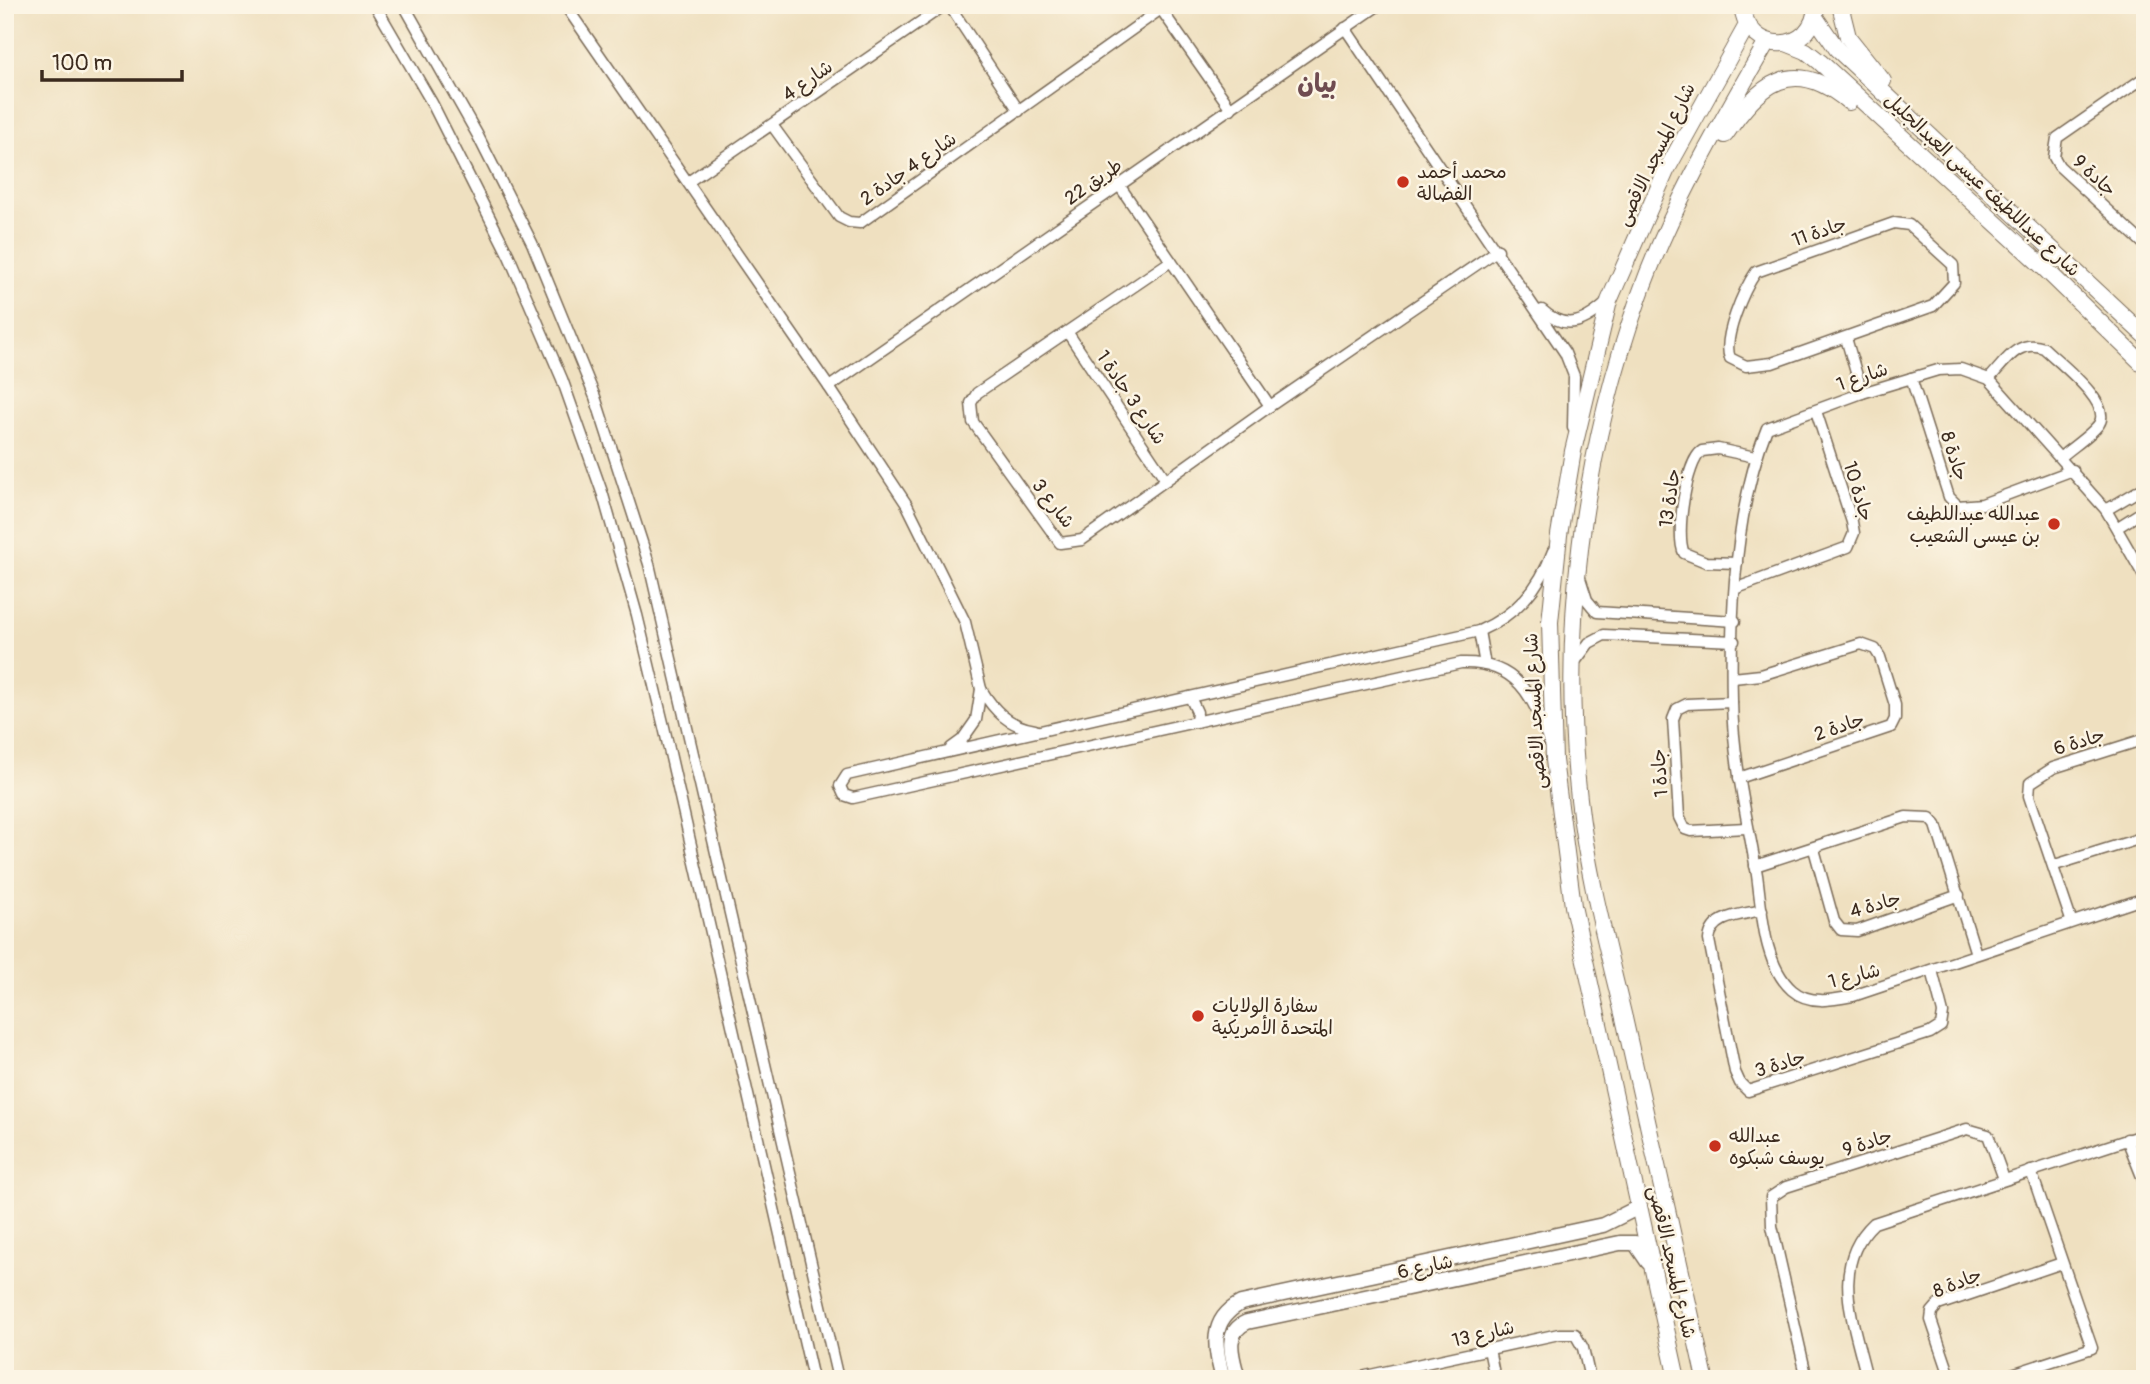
<svg xmlns="http://www.w3.org/2000/svg" width="2150" height="1384" viewBox="0 0 2150 1384" font-family="Pangolin,'Playpen Sans Arabic',sans-serif">
	<style>
		.lines { fill: none; stroke-linecap: round; stroke-linejoin: round }
		.minor-casing { stroke: #7a6a57; stroke-width: 13 }
		.tertiary-casing { stroke: #7a6a57; stroke-width: 17 }
		.secondary-casing { stroke: #7a6a57; stroke-width: 18 }
		.minor { stroke: #fff; stroke-width: 10 }
		.tertiary { stroke: #fff; stroke-width: 14 }
		.secondary { stroke: #fff; stroke-width: 16 }
		.poi-dot { fill: #c8321e; stroke: #fcf5e5; stroke-width: 2.5 }
		.labels { text-anchor: middle; stroke-width: 5; stroke-linejoin: round; paint-order: stroke }
		.street-label { font-size: 19px; fill: #3b2a1e; stroke: #fcf5e5 }
		.poi-label { font-size: 19px; fill: #3b2a1e; stroke: #fcf5e5; text-anchor: start }
		.district-label { font-size: 26px; font-weight: bold; fill: #704c51; stroke: #fcf5e5 }
	</style>
	<rect width="100%" height="100%" fill="#fcf5e5"/>
	<filter id="ink" filterUnits="userSpaceOnUse"><feTurbulence type="fractalNoise" baseFrequency=".0143" numOctaves="2"/><feDisplacementMap in="SourceGraphic" scale="14" xChannelSelector="R" yChannelSelector="G"/><feConvolveMatrix kernelMatrix="1 2 1 2 8 2 1 2 1" color-interpolation-filters="sRGB"/></filter>
	<filter id="wash" filterUnits="userSpaceOnUse"><feTurbulence type="fractalNoise" baseFrequency=".00686" numOctaves="4" result="noise"/><feDisplacementMap in="SourceGraphic" scale="28" xChannelSelector="R" yChannelSelector="G"/><feGaussianBlur stdDeviation="1.57" result="paint"/><feColorMatrix in="noise" values="0 0 0 0 0 0 0 0 0 0 0 0 0 0 0 0 0 1.4 0 .05"/><feComposite in="paint" operator="in"/></filter>
	<g filter="url(#wash)">
		<rect width="100%" height="100%" fill="#efe0c0"/>
	</g>
	<g filter="url(#ink)">
		<g class="lines">
			<g class="minor-casing">
				<g id="minor">
					<polyline points="375,5 432,103 509,256 562,379 603,495 637,615 664,727 813,1379"/>
					<polyline points="404,5 477,134 532,243 595,397 649,564 838,1379"/>
					<polyline points="565,5 829,387 907,505 965,622 981,689 976,720 962,740 951,748"/>
					<polyline points="949,5 1019,111"/>
					<polyline points="1158,5 1231,109"/>
					<polyline points="1345,28 1565,353 1574,376 1573,428"/>
					<polyline points="2145,77 2057,138 2054,157 2059,166 2145,245"/>
					<polyline points="772,125 839,217 849,222 860,223 1161,9"/>
					<polyline points="688,182 945,5"/>
					<polyline points="1119,185 1270,406"/>
					<path d="M1894,223l15,2 44,40 1,18 -21,23 -161,57 -26,3 -16,-8c-8,-19 14,-69 26,-86z"/>
					<polyline points="1171,261 977,393 971,403 973,422 1060,543 1082,540 1270,406 1498,250"/>
					<path d="M1542,310c25,23 45,11 67,-9"/>
					<polyline points="1068,333 1166,480"/>
					<polyline points="1846,338 1862,393"/>
					<polyline points="1911,378 1949,497 1958,506 1982,504 2073,470"/>
					<path d="M1989,379c16,-17 29,-41 55,-31 14,14 69,55 55,76 -9,12 -27,23 -38,33"/>
					<polyline points="829,387 1379,5"/>
					<polyline points="2106,510 2145,487"/>
					<polyline points="2118,527 2145,510"/>
					<path d="M1737,563l-31,-1 -22,-9c-9,-17 2,-92 18,-102l16,-2 37,8"/>
					<polyline points="1580,578 1587,600 1597,612 1735,621"/>
					<path d="M2145,578l-39,-68 -117,-131 -28,-10 -23,1 -76,23 -95,35c-32,80 -37,187 -35,273 1,59 15,116 25,174 5,35 6,89 35,115 17,15 41,10 61,6l292,-98"/>
					<polyline points="1737,588 1848,547 1854,533 1852,522 1816,411"/>
					<polyline points="1479,631 1485,665"/>
					<polyline points="1574,663 1589,643 1604,635 1734,641"/>
					<polyline points="1733,678 1761,675 1861,644 1875,649 1880,657 1895,705 1895,719 1891,727 1739,778"/>
					<path d="M981,689c13,22 28,37 54,41"/>
					<polyline points="1190,697 1197,712 1196,722"/>
					<polyline points="1732,702 1687,704 1677,709 1673,719 1679,817 1685,829 1691,831 1746,828"/>
					<path d="M1549,742c-15,-46 -33,-81 -88,-79l-608,135 -9,-3 -4,-9 7,-11 632,-144c38,-17 60,-42 74,-80"/>
					<polyline points="1814,849 1834,921 1841,930 1857,931 1959,895"/>
					<polyline points="2055,865 2145,837"/>
					<polyline points="1755,866 1906,817 1930,818 1936,825 1976,954"/>
					<path d="M1762,910c-20,5 -51,5 -53,30l26,132 5,11 8,8 182,-58 11,-7 2,-13 -11,-43"/>
					<polyline points="2071,920 2029,796 2030,783 2053,768 2145,739"/>
					<polyline points="2127,1139 2145,1184"/>
					<polyline points="1489,1349 1495,1379"/>
					<polyline points="1352,1379 1559,1334 1575,1334 1583,1348 1590,1379"/>
					<polyline points="1807,1379 1772,1226 1771,1197 1786,1187 1967,1129 1988,1135 2004,1179"/>
					<path d="M1867,1379c-12,-54 -39,-113 7,-156l271,-89"/>
					<polyline points="1951,1379 1931,1320 1932,1312 1938,1305 2062,1263"/>
					<polyline points="1997,1379 2092,1348 2031,1171"/>
				</g>
			</g>
			<g class="tertiary-casing">
				<g id="tertiary">
					<path d="M1223,1379c-8,-30 -15,-59 18,-76l362,-78 36,-18"/>
					<path d="M1238,1379c-5,-21 -16,-46 9,-57l373,-79h15l13,19"/>
				</g>
			</g>
			<g class="secondary-casing">
				<g id="secondary">
					<path d="M1742,5c5,52 73,50 74,0"/>
					<polyline points="1840,5 1848,37 1883,81"/>
					<polyline points="1815,17 1837,49 2145,336"/>
					<polyline points="1786,43 1806,51 1820,62 2038,262 2145,366"/>
					<path d="M1725,135c35,-51 67,-81 124,-33"/>
					<polyline points="1677,1379 1573,906 1554,760 1550,622 1559,535 1573,451 1609,301 1666,171 1747,25"/>
					<path d="M1705,1379c-27,-121 -54,-241 -81,-361 -17,-72 -37,-146 -45,-219 -19,-168 3,-343 60,-502 32,-90 81,-173 128,-255"/>
				</g>
			</g>
			<use href="#minor" class="minor"/>
			<use href="#tertiary" class="tertiary"/>
			<use href="#secondary" class="secondary"/>
		</g>
	</g>
	<g class="poi-dot">
		<circle cx="1403" cy="182" r="7"/>
		<circle cx="2054" cy="524" r="7"/>
		<circle cx="1198" cy="1016" r="7"/>
		<circle cx="1715" cy="1146" r="7"/>
	</g>
	<g class="labels">
		<g class="street-label">
			<text transform="translate(807 80) rotate(-35)" y="7">شارع 4</text>
			<text transform="translate(1655 154) rotate(-64)" y="7">شارع المسجد الاقصى</text>
			<text transform="translate(908 168) rotate(-35)" y="7">شارع 4 جادة 2</text>
			<text transform="translate(2095 175) rotate(43)" y="7">جادة 9</text>
			<text transform="translate(1093 181) rotate(-35)" y="7">طريق 22</text>
			<text transform="translate(1983 184) rotate(43)" y="7">شارع عبداللطيف عيسى العبدالجليل</text>
			<text transform="translate(1819 231) rotate(-19)" y="7">جادة 11</text>
			<text transform="translate(1862 376) rotate(-19)" y="7">شارع 1</text>
			<text transform="translate(1132 397) rotate(56)" y="7">شارع 3 جادة 1</text>
			<text transform="translate(1955 456) rotate(72)" y="7">جادة 8</text>
			<text transform="translate(1859 491) rotate(73)" y="7">جادة 10</text>
			<text transform="translate(1669 498) rotate(-82)" y="7">جادة 13</text>
			<text transform="translate(1054 503) rotate(52)" y="7">شارع 3</text>
			<text transform="translate(1534 711) rotate(-93)" y="7">شارع المسجد الاقصى</text>
			<text transform="translate(1839 726) rotate(-19)" y="7">جادة 2</text>
			<text transform="translate(2079 741) rotate(-17)" y="7">جادة 6</text>
			<text transform="translate(1659 773) rotate(-94)" y="7">جادة 1</text>
			<text transform="translate(1875 904) rotate(-16)" y="7">جادة 4</text>
			<text transform="translate(1854 975) rotate(-14)" y="7">شارع 1</text>
			<text transform="translate(1780 1063) rotate(-17)" y="7">جادة 3</text>
			<text transform="translate(1867 1142) rotate(-18)" y="7">جادة 9</text>
			<text transform="translate(1673 1262) rotate(77)" y="7">شارع المسجد الاقصى</text>
			<text transform="translate(1425 1266) rotate(-12)" y="7">شارع 6</text>
			<text transform="translate(1957 1282) rotate(-22)" y="7">جادة 8</text>
			<text transform="translate(1483 1333) rotate(-13)" y="7">شارع 13</text>
		</g>
		<g class="poi-label">
			<text x="1417" y="178">محمد أحمد<tspan x="1417" dy="22">الفضالة</tspan></text>
			<text x="2040" y="520" text-anchor="end">عبدالله عبداللطيف<tspan x="2040" dy="22">بن عيسى الشعيب</tspan></text>
			<text x="1212" y="1012">سفارة الولايات<tspan x="1212" dy="22">المتحدة الأمريكية</tspan></text>
			<text x="1729" y="1142">عبدالله<tspan x="1729" dy="22">يوسف شبكوه</tspan></text>
		</g>
		<g class="district-label">
			<text x="1317" y="92">بيان</text>
		</g>
	</g>
	<rect width="2150" height="1384" fill="none" stroke="#fcf5e5" stroke-width="28"/>
	<path d="M42 70v10h140v-10" fill="none" stroke="#3b2a1e" stroke-width="3.5"/>
	<text x="52" y="70" font-size="21" fill="#3b2a1e" stroke="#fcf5e5" stroke-width="5" paint-order="stroke">100 m</text>
</svg>
